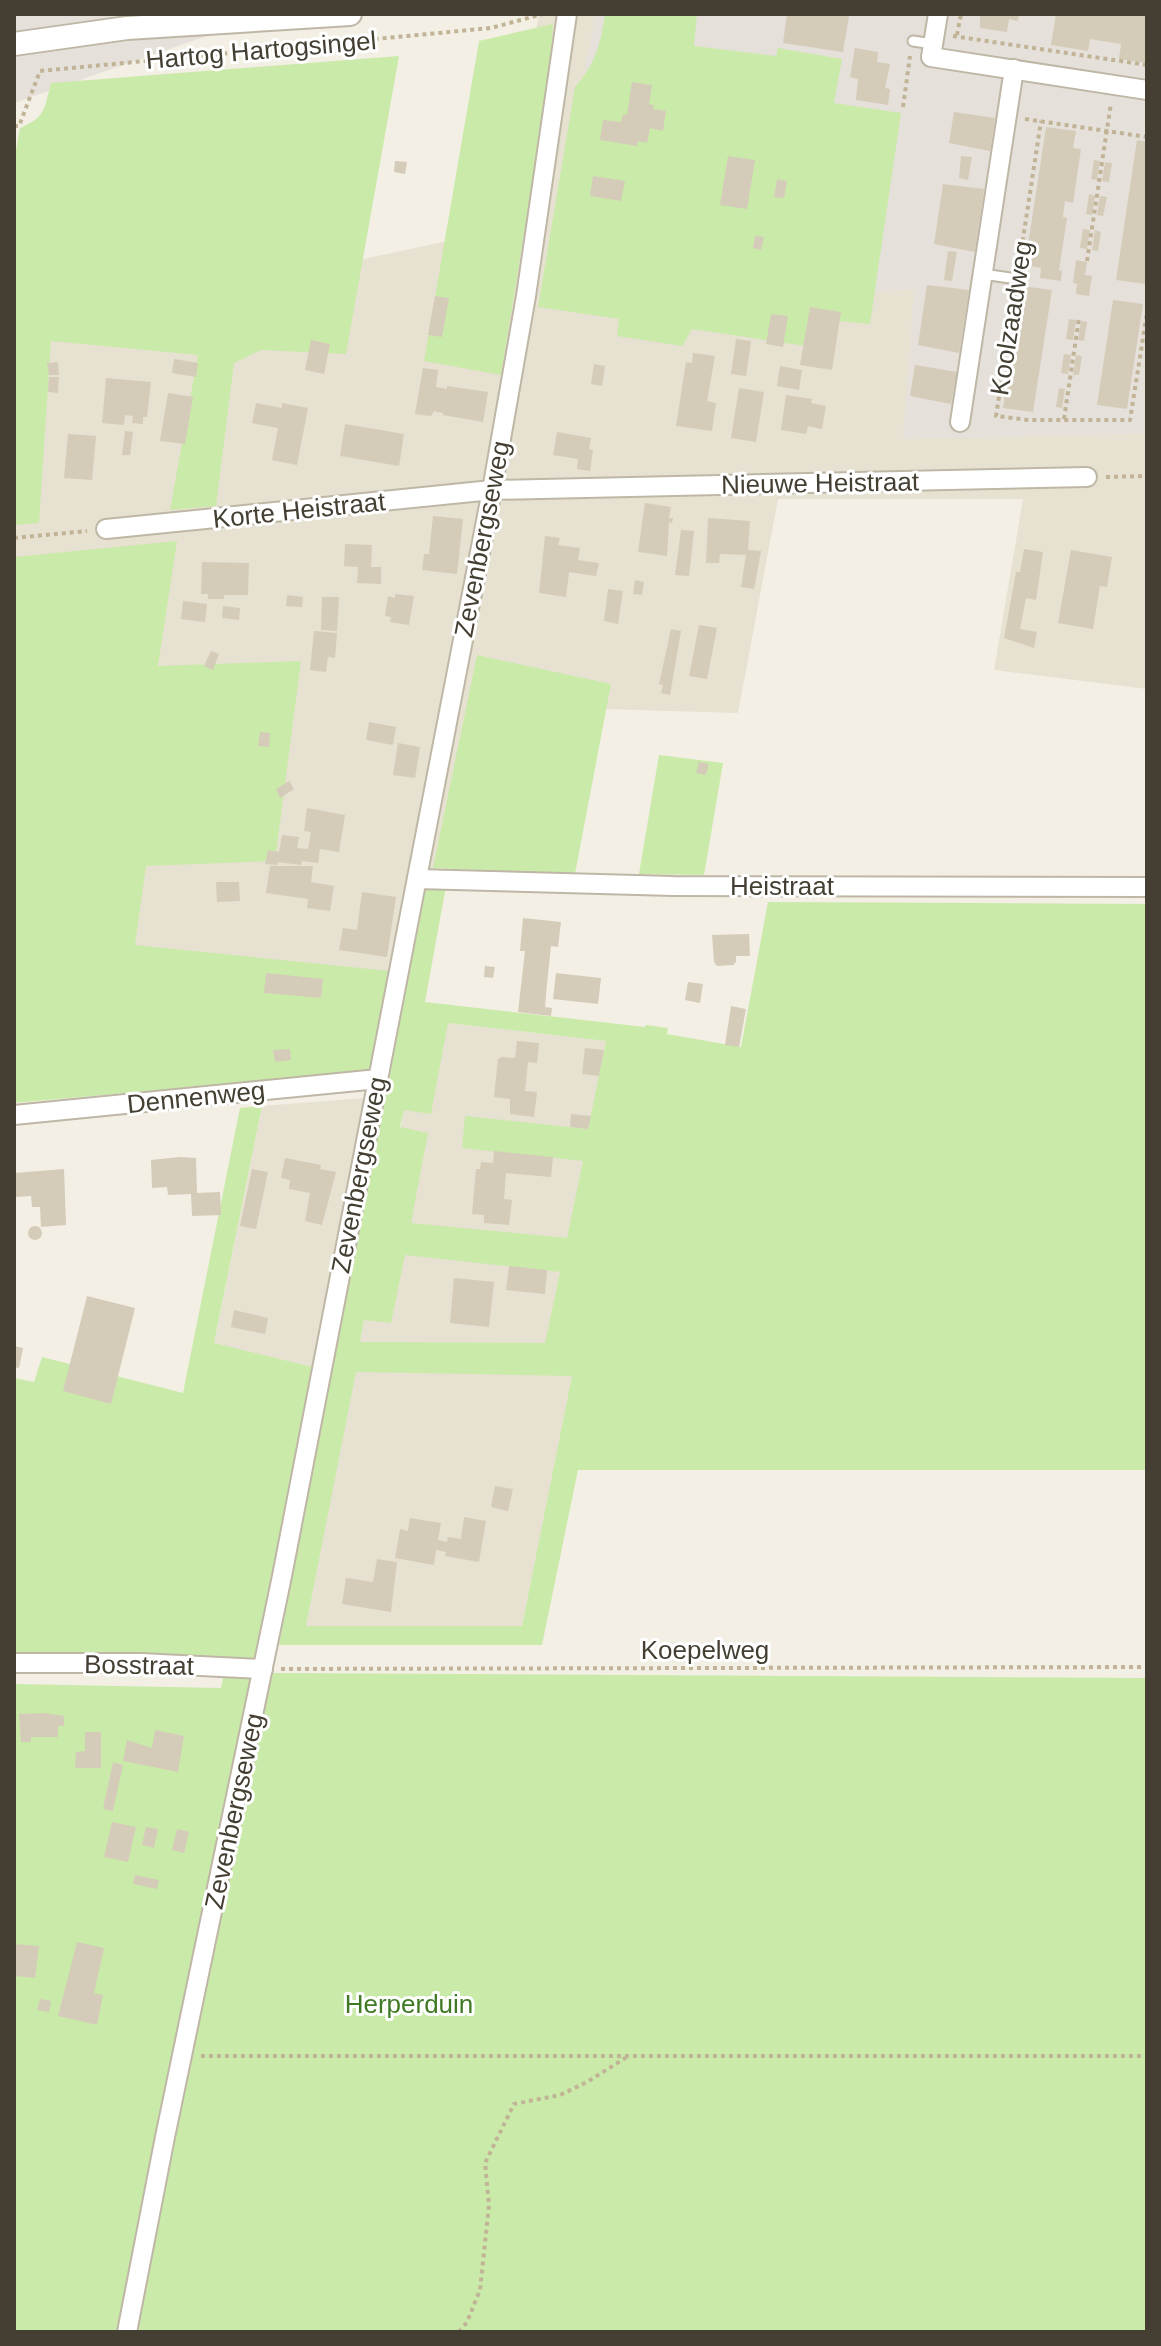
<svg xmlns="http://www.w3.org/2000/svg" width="1161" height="2346" viewBox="0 0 1161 2346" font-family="Arial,sans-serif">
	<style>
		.residential { fill: #e7e1d1 }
		.industrial { fill: #e5e0d9 }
		.green { fill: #caeaaa; fill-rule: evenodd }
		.building { fill: #d5cbb9 }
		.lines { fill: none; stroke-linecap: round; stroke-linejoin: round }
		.service-casing { stroke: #bfb7a6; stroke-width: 13 }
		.minor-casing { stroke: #bfb7a6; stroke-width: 22 }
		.tertiary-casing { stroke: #bfb7a6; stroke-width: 26 }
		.path { stroke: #c1b496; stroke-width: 4; stroke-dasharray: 4 4; stroke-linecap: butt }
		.service { stroke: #fff; stroke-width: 9 }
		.minor { stroke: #fff; stroke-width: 18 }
		.tertiary { stroke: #fff; stroke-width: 22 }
		.labels { text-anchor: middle; stroke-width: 6; stroke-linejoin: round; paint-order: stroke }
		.street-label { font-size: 26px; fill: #453f33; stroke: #fff }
		.park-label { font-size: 26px; fill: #407924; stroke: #fff }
	</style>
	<rect width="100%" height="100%" fill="#f3efe4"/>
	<g class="residential">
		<polygon points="539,14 1147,14 1147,689 994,670 1023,499 778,499 738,713 470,705 396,1061 94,1096 115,845 147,677 14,574 14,503 32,330 499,230"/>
		<polygon points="421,1020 642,1045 522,1626 306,1626"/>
		<polygon points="364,1098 313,1367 214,1344 262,1106"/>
	</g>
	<g class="industrial">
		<polygon points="14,14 270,14 14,103"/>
		<polygon points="596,14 1147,14 1147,434 903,439 914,290 538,307"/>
	</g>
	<g class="green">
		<path d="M605,14h92l-3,32 82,10 2,-8 64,11 -8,44 67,10 -31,211 -54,-5 -10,27 -114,-17 -10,17 -65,-10 2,-17 -81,-12 37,-220c20,-22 26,-44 30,-73z"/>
		<polygon points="553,24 550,74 501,375 424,361 479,41"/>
		<path d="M399,56l-53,298 -85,-4 -27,13 -18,143 -46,4 28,-155 -147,-14 -12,182 -25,2v-364l6,-33c26,-11 24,-19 31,-45z"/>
		<polygon points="177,541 158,666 301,661 275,861 146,866 135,945 390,971 370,1071 14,1103 14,557"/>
		<polygon points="477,655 611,684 575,874 433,868"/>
		<polygon points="659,755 723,763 704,875 639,874"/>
		<path d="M426,885l20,1 -21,116 220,25 1,-2 22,3 -1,6 74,13 27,-145 379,2v566h-569l-36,175h-263zM448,1023l158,18 -18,88 -123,-13 -3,32 121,13 -16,77 -156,-15 17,-90 -28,-6 4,-17 27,4zM405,1255l155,17 -15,71 -185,-1 4,-22 27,3zM356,1372l216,4 -50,250h-216z"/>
		<polygon points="262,1106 214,1343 313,1367 255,1658 14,1657 14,1378 34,1382 42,1357 183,1393 240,1108"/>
		<polygon points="273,1673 1147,1678 1147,2332 14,2332 14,1684 221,1688 223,1678 250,1678 248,1688 269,1689"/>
	</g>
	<g class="building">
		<polygon points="787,14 849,16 843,52 783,43"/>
		<polygon points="980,14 1019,14 1018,21 1009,19 1007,32 980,28"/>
		<polygon points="1056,14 1147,14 1147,63 1119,59 1121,44 1090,39 1088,51 1051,45"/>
		<polygon points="855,48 878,52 877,62 890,64 885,88 890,89 888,105 856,100 858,79 850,77"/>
		<polygon points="632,82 652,85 649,104 654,105 653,109 666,111 663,131 650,128 647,143 638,141 637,146 600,140 603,120 621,122 623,114 627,115"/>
		<polygon points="954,112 995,118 990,151 949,143"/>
		<polygon points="1046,127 1076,131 1073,148 1081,149 1073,203 1065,201 1063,217 1067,218 1059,270 1062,271 1061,281 1040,278 1041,268 1025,265"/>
		<polygon points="1137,140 1147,142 1146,284 1116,280"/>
		<polygon points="728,156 755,160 747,209 720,205"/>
		<polygon points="961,156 972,157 968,180 959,178"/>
		<polygon points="1094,160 1100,161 1097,180 1091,179"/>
		<polygon points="395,161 407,162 405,174 394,172"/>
		<polygon points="1105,162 1112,163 1109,182 1102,181"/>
		<polygon points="593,176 625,181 621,201 590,196"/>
		<polygon points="777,179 787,181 784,198 774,197"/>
		<polygon points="943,184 984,189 975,252 934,244"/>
		<polygon points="1089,194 1095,196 1092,215 1086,214"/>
		<polygon points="1100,196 1107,197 1103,216 1097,215"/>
		<polygon points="1083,229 1090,230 1087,249 1080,248"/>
		<polygon points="1095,230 1101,232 1098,251 1092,250"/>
		<polygon points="755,236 764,237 761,250 753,248"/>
		<polygon points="948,251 957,252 952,281 944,280"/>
		<polygon points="1076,260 1087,262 1085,275 1092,276 1089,296 1076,294 1077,284 1073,283"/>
		<polygon points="927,285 969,290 959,353 918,345"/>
		<polygon points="1022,286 1052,290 1033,412 1003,408"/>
		<polygon points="435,296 449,298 442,337 428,335"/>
		<polygon points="1113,300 1143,304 1127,409 1097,405"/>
		<polygon points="810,307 841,312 832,370 800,365"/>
		<polygon points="771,314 788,316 783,347 766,344"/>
		<polygon points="1069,319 1076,320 1073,340 1066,339"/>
		<polygon points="1081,321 1087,322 1084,341 1078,340"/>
		<polygon points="736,339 751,341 746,376 731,374"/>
		<polygon points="311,340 330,344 324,374 305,370"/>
		<polygon points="693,353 715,356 707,401 716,403 712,431 676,426 686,362 692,363"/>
		<polygon points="1064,354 1071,355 1068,374 1061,373"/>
		<polygon points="1076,355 1082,356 1079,375 1073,375"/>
		<polygon points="174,359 198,363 196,377 172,373"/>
		<polygon points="58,362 59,375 49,375 47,363"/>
		<polygon points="594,364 605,366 602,386 591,384"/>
		<polygon points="915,365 957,372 951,404 910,396"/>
		<polygon points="780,366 802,370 799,390 777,386"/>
		<polygon points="423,368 438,370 436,387 447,389 447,386 488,392 483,422 443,415 443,413 434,411 431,416 415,414"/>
		<polygon points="49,377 59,377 58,393 48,392"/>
		<polygon points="106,378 151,382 147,417 143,417 143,424 132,423 133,416 125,415 124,425 102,423"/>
		<polygon points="739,388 764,392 756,442 731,438"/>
		<polygon points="1059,388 1065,389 1062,408 1056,407"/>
		<polygon points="168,393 193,397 185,444 160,441"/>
		<polygon points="786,395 812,399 811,403 826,406 822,429 808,426 806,434 781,430"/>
		<polygon points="256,403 282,408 282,403 308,408 297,465 272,460 278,428 252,423"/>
		<polygon points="345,424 404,434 399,466 340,456"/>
		<polygon points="125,431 133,432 130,455 122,455"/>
		<polygon points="557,432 591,438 589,449 593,450 590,471 577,469 578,459 553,455"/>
		<polygon points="68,434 96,436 92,480 64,478"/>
		<polygon points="645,503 671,507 669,518 673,518 672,523 669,522 667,556 638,552"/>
		<polygon points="433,516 463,519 457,574 422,570 424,554 429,554"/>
		<polygon points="708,518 750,521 748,550 761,551 754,589 741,587 746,555 720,554 719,563 706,563"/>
		<polygon points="681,530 694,531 689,576 675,575"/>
		<polygon points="545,536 560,538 558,545 580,548 578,560 599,563 596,576 569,572 566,597 539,593"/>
		<polygon points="345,544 372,545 371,567 381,567 381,584 357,583 358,567 344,566"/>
		<polygon points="1024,549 1043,552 1036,600 1026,598 1020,629 1037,632 1034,648 1004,638 1016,572 1020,572"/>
		<polygon points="1071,550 1112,557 1107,587 1100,586 1093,629 1058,623"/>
		<polygon points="202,562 249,563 248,595 224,595 224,599 208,599 208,594 201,594"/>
		<polygon points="635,580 644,582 642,595 633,594"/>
		<polygon points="608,589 623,591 618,624 604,621"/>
		<polygon points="395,594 414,596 409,625 390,622 391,617 385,616 388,596 395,598"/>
		<polygon points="287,595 303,597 302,607 286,606"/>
		<polygon points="322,597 339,597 337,631 321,630"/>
		<polygon points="183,601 207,604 205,622 181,619"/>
		<polygon points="223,606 240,608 239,620 222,618"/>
		<polygon points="699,625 717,628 707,679 689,676"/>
		<polygon points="671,629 681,631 670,695 661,693 663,685 659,684"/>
		<polygon points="314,631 337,633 335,658 328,657 326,672 310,670"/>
		<polygon points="211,651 219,654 213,670 204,666"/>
		<polygon points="369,722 396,727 393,745 366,740"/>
		<polygon points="260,732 270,733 269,747 258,746"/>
		<polygon points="398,743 420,747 415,778 393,775"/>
		<polygon points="699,762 709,764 706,775 696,773"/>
		<polygon points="289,781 294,789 280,798 276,789"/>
		<polygon points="307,808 345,815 339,852 320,849 318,863 302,861 301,865 278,862 278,865 265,864 268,850 279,852 282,835 299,837 297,848 308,849 311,832 304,831"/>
		<polygon points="270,866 313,866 311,882 334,886 330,911 307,908 308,899 266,893"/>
		<polygon points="216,882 239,882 240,901 217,902"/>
		<polygon points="362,892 396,897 387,957 339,950 343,928 357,930"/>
		<polygon points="523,918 561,922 558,947 551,946 547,984 545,1007 552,1008 551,1016 518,1012 525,951 520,951"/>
		<polygon points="749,934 750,956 736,956 736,962 733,965 717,966 714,962 712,935"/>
		<polygon points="485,966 495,967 493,978 484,977"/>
		<polygon points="266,973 323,979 321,998 264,993"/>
		<polygon points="556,973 601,978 598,1004 553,999"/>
		<polygon points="688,982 703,984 700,1003 685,1000"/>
		<polygon points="731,1006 746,1009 739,1047 725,1045"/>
		<polygon points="517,1041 539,1043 537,1063 528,1062 525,1091 537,1092 534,1117 510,1114 510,1099 494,1097 498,1059 502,1057 515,1058"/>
		<polygon points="585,1048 604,1050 599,1076 582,1074"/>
		<polygon points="290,1049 291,1060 275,1062 273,1050"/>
		<polygon points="571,1114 591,1116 588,1129 570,1127"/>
		<polygon points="494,1151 553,1157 551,1177 506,1173 504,1199 512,1200 509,1225 484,1223 484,1215 472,1214 476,1169 480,1169 481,1162 493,1163"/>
		<polygon points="180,1157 196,1158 197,1193 220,1192 221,1215 192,1216 191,1194 168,1195 167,1187 152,1188 151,1160"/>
		<polygon points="285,1158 321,1165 320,1169 336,1172 322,1225 305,1221 310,1193 289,1189 290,1180 281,1178"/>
		<polygon points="64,1169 66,1225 41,1227 40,1207 32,1207 31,1196 16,1197 14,1173"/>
		<polygon points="252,1169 268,1172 256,1229 240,1226"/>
		<circle cx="35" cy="1233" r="7"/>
		<polygon points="509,1266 547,1270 545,1294 506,1290"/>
		<polygon points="454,1278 494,1282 489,1327 450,1323"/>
		<polygon points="87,1296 135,1308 111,1404 63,1391"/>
		<polygon points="234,1310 268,1318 265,1334 231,1327"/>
		<polygon points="14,1346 23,1348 19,1368 14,1367"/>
		<polygon points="495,1486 513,1489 508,1511 491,1507"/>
		<polygon points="464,1517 486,1521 479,1562 445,1556 446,1552 436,1550 434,1565 395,1558 400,1529 408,1531 410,1518 441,1523 438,1540 447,1542 448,1537 461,1539"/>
		<polygon points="377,1559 397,1562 391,1612 342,1604 346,1578 373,1582"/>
		<polygon points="44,1713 64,1716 64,1726 58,1726 58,1737 31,1737 31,1742 21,1742 19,1714"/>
		<polygon points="155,1730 184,1736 178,1772 123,1761 127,1740 152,1748"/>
		<polygon points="85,1732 101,1732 101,1768 75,1768 76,1752 85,1751"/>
		<polygon points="113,1762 123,1765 113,1811 103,1809"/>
		<polygon points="112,1822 136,1827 128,1862 104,1857"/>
		<polygon points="146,1827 158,1829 154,1848 142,1845"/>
		<polygon points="177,1829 189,1832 184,1853 172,1850"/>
		<polygon points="135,1875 159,1880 157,1889 133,1884"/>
		<polygon points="77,1942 104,1948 94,1993 103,1995 97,2025 58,2016"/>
		<polygon points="14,1944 39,1946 35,1978 14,1976"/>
		<polygon points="40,1999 51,2001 49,2012 37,2010"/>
	</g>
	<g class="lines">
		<g class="service-casing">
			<g id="service">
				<polyline points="913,41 933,44"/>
				<polyline points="983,274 1017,279"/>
			</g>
		</g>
		<g class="minor-casing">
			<g id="minor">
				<polyline points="938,14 931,57 1147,90"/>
				<polyline points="960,422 1014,69"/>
				<polyline points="106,529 492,490 1087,477"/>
				<polyline points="417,879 673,886 1147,887"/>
				<polyline points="14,1115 378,1079"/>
				<polyline points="14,1663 140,1663 263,1669"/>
				<polyline points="127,2332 165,2137 282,1576 492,490 526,296 567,14"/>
			</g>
		</g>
		<g class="tertiary-casing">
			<polyline id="tertiary" points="14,44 127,28 350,14"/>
		</g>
		<g class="path">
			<polyline points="957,35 961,14"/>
			<polyline points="953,36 1147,65"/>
			<polyline points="903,107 910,56"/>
			<polyline points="1025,119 1147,137"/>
			<polyline points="14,126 19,126 40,71 491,28 543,14"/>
			<polyline points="1087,261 1111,103"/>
			<polyline points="1019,265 1041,121"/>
			<polyline points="1015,294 996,416 1028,420 1130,420 1147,313"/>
			<polyline points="1064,419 1079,318"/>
			<polyline points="1106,477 1147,476"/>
			<polyline points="14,538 87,531"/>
			<polyline points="281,1669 1147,1667"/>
			<polyline points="201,2056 1147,2056"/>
			<polyline points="459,2332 467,2322 480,2290 489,2205 485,2163 514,2104 560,2095 587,2082 627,2057"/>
		</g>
		<use href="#service" class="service"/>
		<use href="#minor" class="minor"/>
		<use href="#tertiary" class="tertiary"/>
	</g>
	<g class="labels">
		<g class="street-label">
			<text transform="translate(261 50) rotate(-5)" y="9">Hartog Hartogsingel</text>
			<text transform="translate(1011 318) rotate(-81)" y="9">Koolzaadweg</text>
			<text transform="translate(820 483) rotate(-1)" y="9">Nieuwe Heistraat</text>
			<text transform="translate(299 510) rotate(-6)" y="9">Korte Heistraat</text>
			<text transform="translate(482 539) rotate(-79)" y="9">Zevenbergseweg</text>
			<text x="782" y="895">Heistraat</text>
			<text transform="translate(196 1097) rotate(-6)" y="9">Dennenweg</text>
			<text transform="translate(359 1175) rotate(-79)" y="9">Zevenbergseweg</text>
			<text x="705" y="1659">Koepelweg</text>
			<text transform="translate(139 1665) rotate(1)" y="9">Bosstraat</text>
			<text transform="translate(234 1811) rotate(-78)" y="9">Zevenbergseweg</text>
		</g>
		<g class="park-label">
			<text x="409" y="2013">Herperduin</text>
		</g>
	</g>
	<rect width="1161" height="2346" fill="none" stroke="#453f33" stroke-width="32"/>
</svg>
